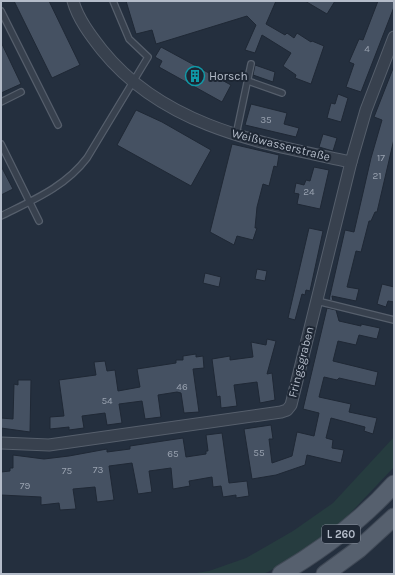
<svg xmlns="http://www.w3.org/2000/svg" width="395" height="575" viewBox="0 0 395 575" font-family="Karla,sans-serif">
	<style>
		.green { fill: #263c3f }
		.building { fill: #455162; stroke: #1f2835 }
		.lines { fill: none; stroke-linecap: round; stroke-linejoin: round }
		.lane-casing { stroke: #565f6c; stroke-width: 8 }
		.street-casing { stroke: #565f6c; stroke-width: 13 }
		.primary-casing { stroke: #414a57; stroke-width: 19 }
		.lane { stroke: #38414e; stroke-width: 5.5 }
		.street { stroke: #38414e; stroke-width: 11 }
		.primary { stroke: #56606e; stroke-width: 17 }
		.labels { text-anchor: middle; stroke-width: 4; stroke-linejoin: round; paint-order: stroke }
		.number-label { font-size: 10px; fill: #98a1af }
		.shield { fill: #1d2633; stroke: #878f9c; stroke-width: 1 }
		.shield-label { font-size: 11px; font-weight: bold; fill: #b4bcc9 }
		.poi-label { font-size: 12px; fill: #b4bcc9; stroke: #1d2633; text-anchor: start }
		.street-label { font-size: 12px; fill: #b4bcc9; stroke: #1d2633 }
	</style>
	<rect width="100%" height="100%" fill="#242f3e"/>
	<polygon class="green" points="394,437 394,467 341,523 308,548 268,572 263,574 190,574 209,571 246,558 293,531 333,503"/>
	<g class="building">
		<polygon points="14,1 49,1 80,65 52,78"/>
		<polygon points="126,1 276,1 266,24 285,35 287,33 294,38 297,33 311,42 312,41 324,46 311,84 295,78 296,75 283,66 291,53 262,35 255,53 245,50 256,25 247,16 156,44 152,30 136,34"/>
		<polygon points="305,1 335,1 327,14"/>
		<polygon points="378,1 394,1 394,7 361,92 346,87 354,64 349,62 359,39 363,40"/>
		<polygon points="1,42 21,84 1,93"/>
		<polygon points="161,47 231,85 222,102 159,67 162,61 155,57"/>
		<polygon points="255,65 275,72 273,82 253,75"/>
		<polygon points="394,66 394,139 377,212 375,212 371,221 369,221 361,252 356,251 347,287 359,289 356,301 332,296 333,301 329,300 345,230 354,232 371,158 382,120 374,117"/>
		<polygon points="338,94 348,98 341,122 327,118 331,103 335,104"/>
		<polygon points="251,104 287,113 284,124 299,128 296,137 245,125"/>
		<polygon points="136,110 162,122 211,150 191,186 117,145"/>
		<polygon points="323,134 337,138 333,151 319,147"/>
		<polygon points="232,144 279,155 277,167 274,166 269,186 263,184 257,207 255,228 257,228 253,240 237,236 234,245 210,232"/>
		<polygon points="1,166 13,189 1,195"/>
		<polygon points="314,167 329,170 320,209 297,204 299,194 294,193 296,183 304,185 306,180 310,181"/>
		<polygon points="309,228 323,231 310,291 306,290 305,295 302,294 295,320 288,318"/>
		<polygon points="257,269 267,271 265,281 255,279"/>
		<polygon points="205,273 221,277 219,287 203,283"/>
		<polygon points="382,284 394,287 394,302 388,301 386,307 377,304"/>
		<polygon points="327,308 336,310 339,321 361,326 361,324 380,328 377,339 359,335 356,345 338,341 333,361 378,372 375,386 339,378 337,380 324,377 319,397 351,404 349,412 377,418 373,434 364,431 365,427 331,418 326,438 333,440 332,448 344,450 341,463 307,455 305,465 276,475 252,479 244,429 271,425 273,439 269,439 272,463 292,456 297,432 314,436 319,413 303,409"/>
		<polygon points="267,339 276,341 267,374 272,373 275,400 260,403 257,382 234,385 237,406 221,408 220,396 217,397 212,359 230,356 230,360 253,357 251,342 266,345"/>
		<polygon points="196,354 196,357 203,356 204,368 193,369 199,412 184,413 181,393 177,392 158,395 161,417 145,419 142,401 119,404 122,423 107,425 105,413 82,416 84,428 69,430 69,427 50,429 50,417 64,416 59,380 96,375 94,362 105,361 107,371 115,370 118,391 140,387 137,369 176,363 176,360 183,360 183,356"/>
		<polygon points="18,380 31,380 30,432 1,428 1,418 13,419 14,384 18,385"/>
		<polygon points="222,433 229,483 247,481 249,496 236,498 236,495 223,497 221,486 213,487 212,477 189,481 190,486 173,489 171,468 149,471 152,492 138,494 132,463 109,466 114,500 97,502 95,487 73,489 76,509 60,510 59,503 41,505 41,497 1,495 1,472 10,471 10,468 13,468 13,455 44,459 69,456 107,449 107,452 130,449 130,446 183,438 186,457 206,454 206,451 208,451 206,435"/>
	</g>
	<g class="lines">
		<g class="lane-casing">
			<g id="lane">
				<polyline points="1,11 58,125"/>
				<polyline points="248,81 282,93"/>
				<polyline points="1,102 21,92"/>
				<polyline points="236,135 251,64"/>
				<polyline points="1,144 39,221"/>
				<path d="M1,216c32,-16 64,-29 86,-58l61,-101 -19,-18 -16,-38"/>
				<polyline points="317,301 394,320"/>
			</g>
		</g>
		<g class="street-casing">
			<g id="street">
				<path d="M73,1c5,18 18,35 29,49 62,77 159,93 249,112"/>
				<polyline points="1,443 49,445 281,412 287,410 291,405 351,162 366,110 394,37"/>
			</g>
		</g>
		<g class="primary-casing">
			<g id="primary">
				<path d="M281,574c42,-25 80,-53 113,-90"/>
				<polyline points="325,574 359,549 394,517"/>
			</g>
		</g>
		<use href="#lane" class="lane"/>
		<use href="#street" class="street"/>
		<use href="#primary" class="primary"/>
	</g>
	<defs>
		<g id="building-ring" transform="scale(1)"><circle r="9.5" fill="#1d2633" stroke="#0f9aa8" stroke-width="1.5"/><path d="M-4-6H4V6H1V3H-1V6H-4ZM-2.5-4.3h1.7v1.8h-1.7ZM.8-4.3h1.7v1.8H.8ZM-2.5-1h1.7V.8h-1.7ZM.8-1h1.7V.8H.8Z" fill="#0f9aa8"/></g>
	</defs>
	<g fill-rule="evenodd">
		<use href="#building-ring" x="195" y="76"/>
	</g>
	<g class="labels">
		<g class="number-label">
			<text x="367" y="52">4</text>
			<text x="266" y="123">35</text>
			<text x="381" y="161">17</text>
			<text x="377" y="179">21</text>
			<text x="309" y="195">24</text>
			<text x="182" y="390">46</text>
			<text x="107" y="404">54</text>
			<text x="259" y="456">55</text>
			<text x="173" y="457">65</text>
			<text x="98" y="473">73</text>
			<text x="67" y="474">75</text>
			<text x="25" y="489">79</text>
		</g>
		<rect class="shield" x="322" y="525" width="38" height="18" rx="3"/>
		<g class="shield-label">
			<text x="341" y="538">L 260</text>
		</g>
		<g class="poi-label">
			<text x="209" y="80">Horsch</text>
		</g>
		<g class="street-label">
			<text transform="translate(281 145) rotate(14)" y="4">Weißwasserstraße</text>
			<text transform="translate(301 362) rotate(-76)" y="4">Fringsgraben</text>
		</g>
	</g>
	<rect width="395" height="575" fill="none" stroke="#b4bcc9" stroke-width="4"/>
</svg>
